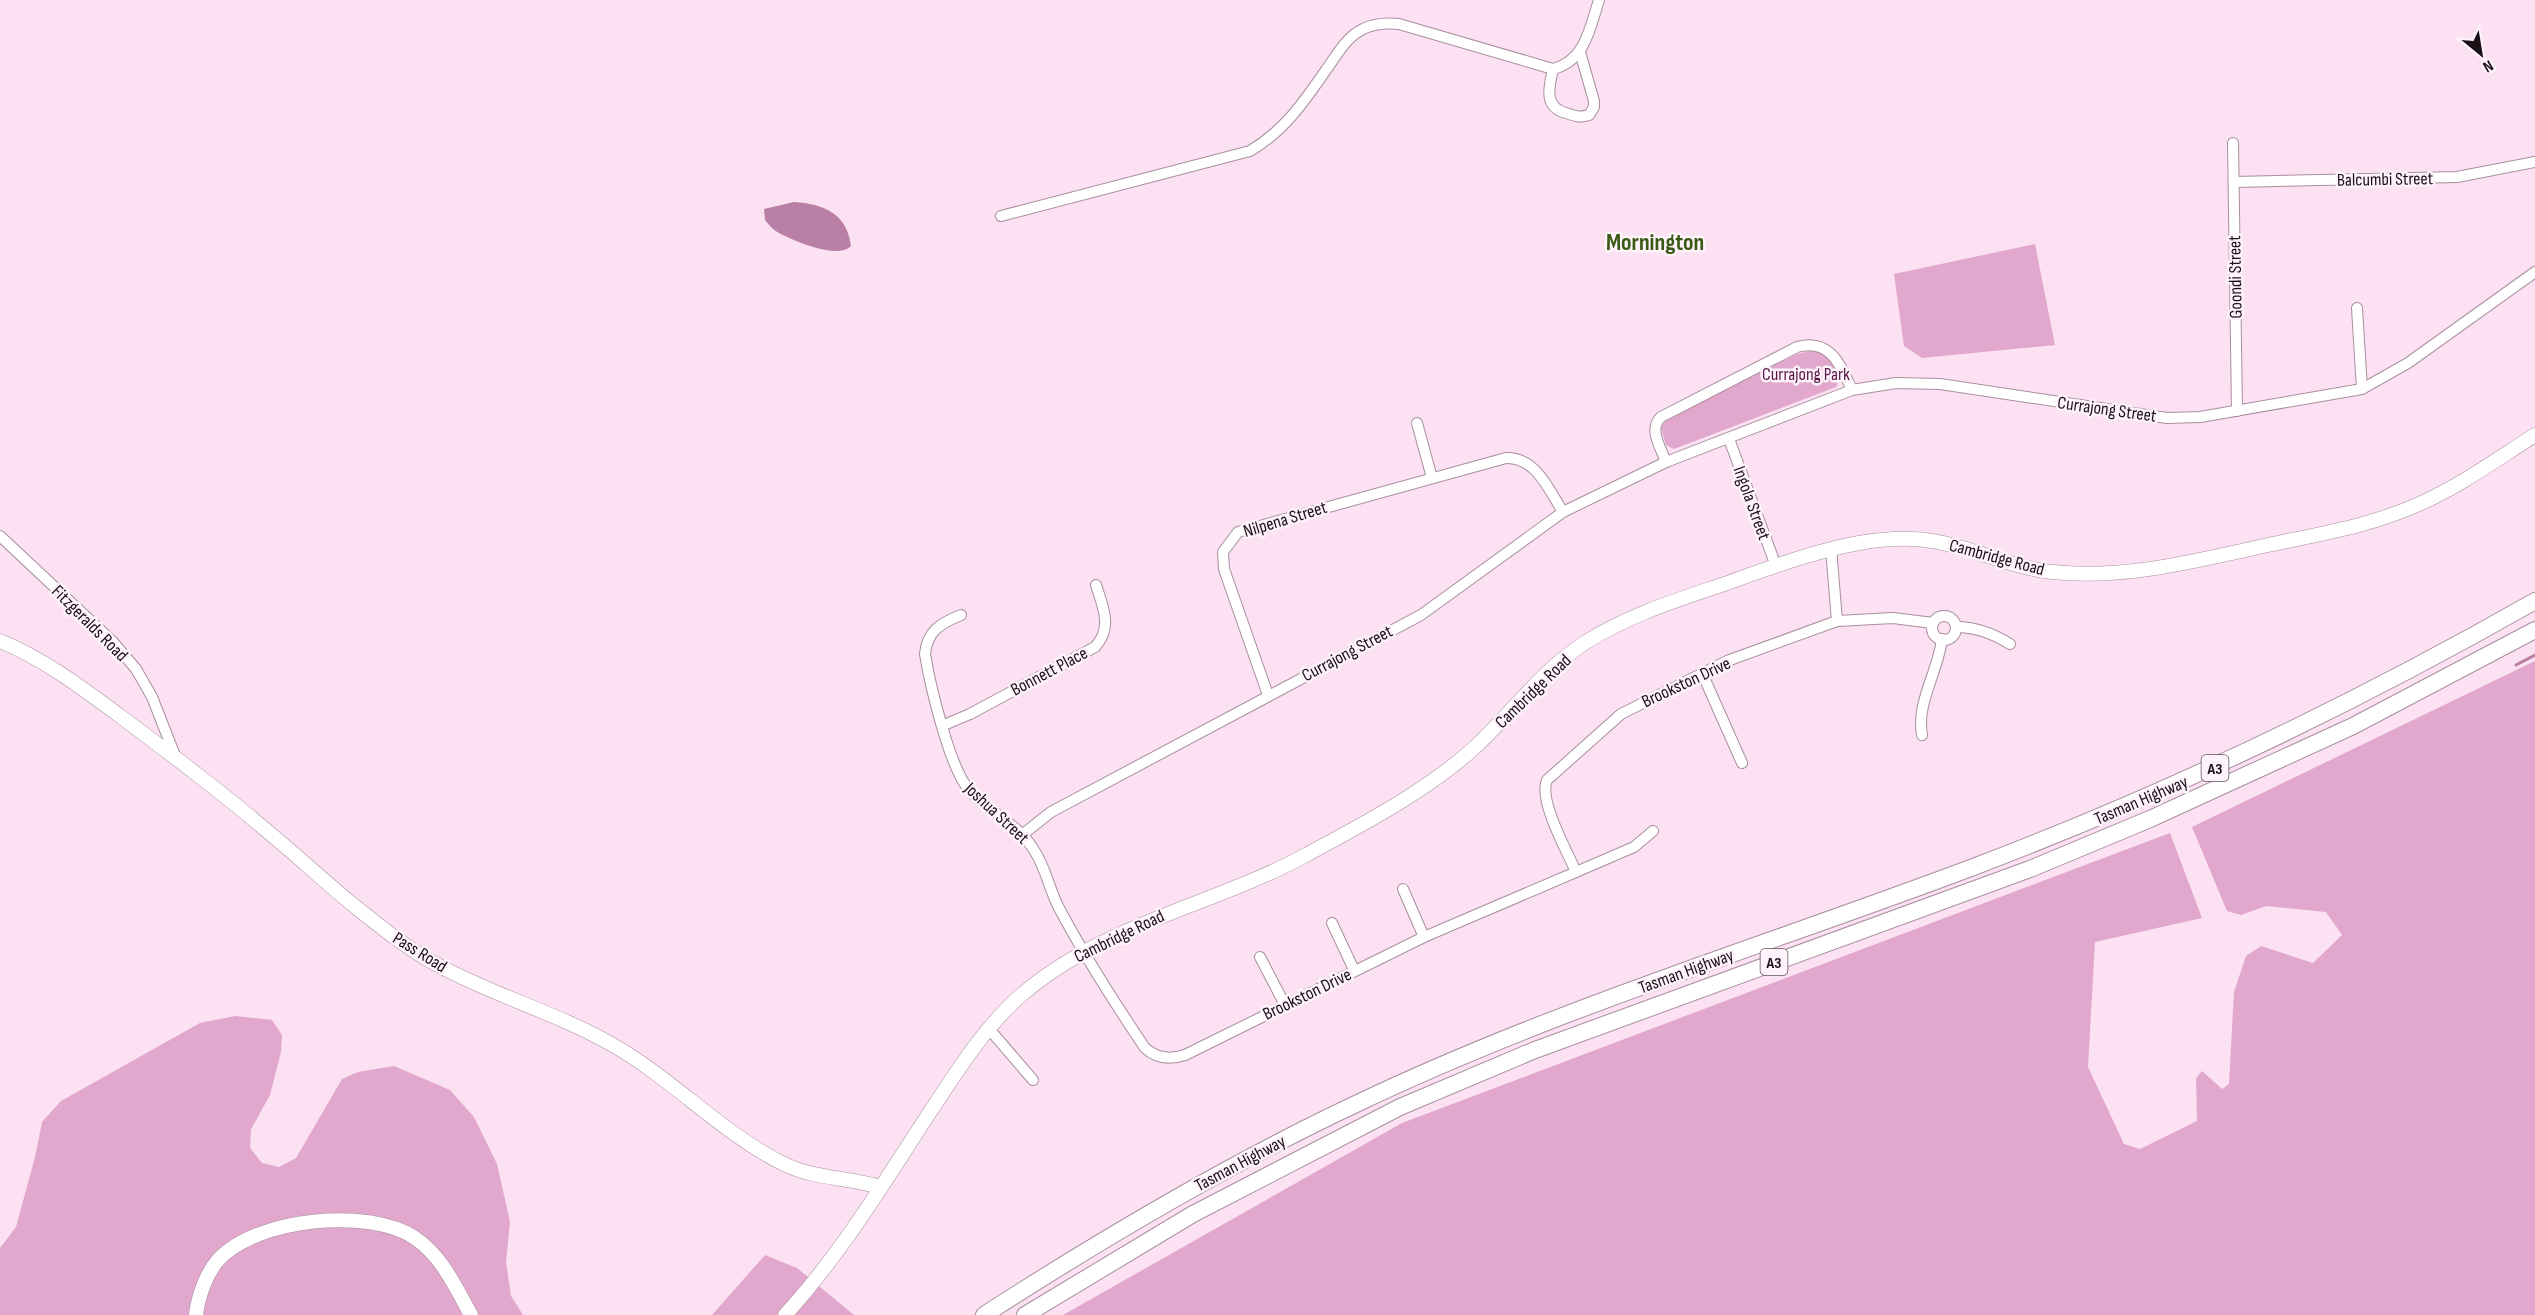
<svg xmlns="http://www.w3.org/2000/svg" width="2535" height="1315" viewBox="0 0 2535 1315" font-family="'Sofia Sans Condensed',sans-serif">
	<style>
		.green { fill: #e1a7cc }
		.water { fill: #b97fa4 }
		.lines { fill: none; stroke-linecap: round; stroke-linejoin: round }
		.stream { stroke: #b97fa4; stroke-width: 3 }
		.minor-casing { stroke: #a88f9e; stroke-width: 12 }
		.major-casing { stroke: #a88f9e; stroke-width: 15 }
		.highway-casing { stroke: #a88f9e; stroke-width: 18 }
		.minor { stroke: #fff; stroke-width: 10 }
		.major { stroke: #fff; stroke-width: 14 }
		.highway { stroke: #fff; stroke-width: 16 }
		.labels { text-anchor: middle; stroke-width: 5; stroke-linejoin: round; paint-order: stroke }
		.shield { fill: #fef3fa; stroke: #5e555b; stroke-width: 1.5 }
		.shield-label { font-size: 16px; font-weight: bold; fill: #1a1117 }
		.street-label { font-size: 18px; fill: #1a1117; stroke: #fef3fa }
		.park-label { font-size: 18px; fill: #5c1649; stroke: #fef3fa }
		.district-label { font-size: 24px; font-weight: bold; fill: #3b5916; stroke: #fef3fa }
	</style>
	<rect width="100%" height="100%" fill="#fbe1f1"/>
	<g class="green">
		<polygon points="2035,244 2055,345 1922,358 1904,346 1894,274"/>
		<path d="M1815,350c14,5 29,22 21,37l-162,62 -8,-4 -5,-17 5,-8 131,-66z"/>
		<polygon points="2535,661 2535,1315 1063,1315 1402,1123 2170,833 2202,918 2095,942 2088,1067 2124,1144 2140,1149 2197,1121 2196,1078 2202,1071 2222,1089 2229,1084 2234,992 2246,956 2261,946 2313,963 2342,935 2326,912 2266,906 2241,915 2227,911 2192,827"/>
		<polygon points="235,1016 272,1020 282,1035 281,1052 270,1095 251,1129 250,1148 262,1163 279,1167 296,1158 342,1079 358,1072 394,1066 450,1090 474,1117 497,1164 510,1222 506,1262 511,1296 523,1315 0,1315 0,1248 16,1227 35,1157 42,1122 61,1101 200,1023"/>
		<polygon points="765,1255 797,1268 854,1315 712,1315"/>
	</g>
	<path class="water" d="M794,202c29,2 53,11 57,44 -13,14 -57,-5 -72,-13 -6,-3 -10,-8 -14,-13l-1,-11z"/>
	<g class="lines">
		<polyline class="stream" points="2516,665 2535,655"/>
		<g class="minor-casing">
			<g id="minor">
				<path d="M1553,69c-4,18 -10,38 13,44 8,3 14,5 23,2l5,-8v-6l-14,-49"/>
				<polyline points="2233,143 2237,411"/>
				<polyline points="2234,182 2457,177 2535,162"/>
				<path d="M1001,216l249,-65c34,-20 54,-49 76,-81 11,-15 20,-33 37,-41 12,-6 24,-6 36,-5l154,45c32,-8 37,-41 46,-69"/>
				<polyline points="2357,308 2362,389"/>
				<polyline points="1417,423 1432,478"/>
				<polyline points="1729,439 1776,566"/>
				<path d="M1666,462c-5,-14 -18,-33 -5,-45l136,-70c33,-9 43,17 55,43"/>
				<polyline points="0,536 113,642 136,669 152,697 176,758"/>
				<polyline points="1831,548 1837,621"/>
				<path d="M961,615c-20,8 -34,16 -36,39 5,31 25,116 45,137 19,21 49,34 64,59 12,18 15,39 25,58 26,49 55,94 86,140 12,11 25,12 40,7l239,-118 152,-65"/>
				<circle cx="1944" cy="628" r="12"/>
				<path d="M1956,627c19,0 38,7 54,17"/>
				<polyline points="1702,673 1742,763"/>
				<path d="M1268,695l-44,-126 -1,-17 15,-20 268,-74c30,-1 43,32 57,54"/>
				<path d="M944,725l26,-11 125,-67c18,-19 8,-40 1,-62"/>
				<path d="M1922,735c-6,-32 16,-63 20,-96"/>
				<path d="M1653,831l-19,16 -58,25c-9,-21 -38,-72 -29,-92l74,-66 106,-53 110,-40 56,-3 40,5"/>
				<polyline points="1022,835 1051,812 1421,615 1563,512 1666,462 1852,390 1896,383 1940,384 2167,418 2200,417 2362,389 2408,363 2535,272"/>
				<polyline points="1403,889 1424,937"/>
				<polyline points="1332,923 1354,970"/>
				<polyline points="1260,957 1285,1005"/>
				<polyline points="990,1030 1033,1080"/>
			</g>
		</g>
		<g class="major-casing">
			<g id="major">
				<path d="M0,641c44,18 82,47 120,75 52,39 104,78 153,120 29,24 55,49 84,72 25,20 50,40 77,55 57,32 121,49 177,81 61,34 110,89 173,120 30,15 64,13 96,23"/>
				<path d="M196,1315c2,-18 10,-41 22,-55 38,-42 151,-53 197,-22 27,18 41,50 56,77"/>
				<path d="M785,1315c57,-62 99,-133 145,-203 26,-39 53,-83 89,-115 83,-73 193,-91 287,-142 57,-31 119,-63 167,-106 39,-36 68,-78 113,-107 44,-28 95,-43 144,-60 42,-15 85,-31 129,-39 23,-4 50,-6 73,-2 41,6 79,27 120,31 72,8 147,-12 216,-27 51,-11 103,-19 151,-41 41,-18 78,-45 116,-69"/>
			</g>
		</g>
		<g class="highway-casing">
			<g id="highway">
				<path d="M984,1315c121,-78 244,-151 374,-212 199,-95 412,-159 618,-237 195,-74 378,-162 559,-265"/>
				<polyline points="1025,1315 1193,1214 1400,1107 1535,1050 2030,869 2150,819 2353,726 2535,630"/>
			</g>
		</g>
		<use href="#minor" class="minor"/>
		<use href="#major" class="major"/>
		<use href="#highway" class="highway"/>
	</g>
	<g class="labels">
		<g class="shield">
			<rect x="2201.5" y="755" width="27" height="26" rx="4.5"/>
			<rect x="1760.5" y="949" width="27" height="26" rx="4.5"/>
		</g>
		<g class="shield-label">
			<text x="2215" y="774">A3</text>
			<text x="1774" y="968">A3</text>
		</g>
		<g class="street-label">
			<text transform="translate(2385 179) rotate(-1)" y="6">Balcumbi Street</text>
			<text transform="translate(2235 277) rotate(-91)" y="6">Goondi Street</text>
			<text transform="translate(2107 409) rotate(8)" y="6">Currajong Street</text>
			<text transform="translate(1752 503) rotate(70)" y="6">Ingola Street</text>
			<text transform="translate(1285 519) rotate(-17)" y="6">Nilpena Street</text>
			<text transform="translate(1997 557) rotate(15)" y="6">Cambridge Road</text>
			<text transform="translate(90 623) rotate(45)" y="6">Fitzgeralds Road</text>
			<text transform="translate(1347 653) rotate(-28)" y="6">Currajong Street</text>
			<text transform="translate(1049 671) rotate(-28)" y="6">Bonnett Place</text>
			<text transform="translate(1686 682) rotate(-25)" y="6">Brookston Drive</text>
			<text transform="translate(1533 691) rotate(-44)" y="6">Cambridge Road</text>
			<text transform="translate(2141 800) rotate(-23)" y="6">Tasman Highway</text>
			<text transform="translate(997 813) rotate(43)" y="6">Joshua Street</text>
			<text transform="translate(1119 936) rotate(-26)" y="6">Cambridge Road</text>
			<text transform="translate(420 952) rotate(32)" y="6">Pass Road</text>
			<text transform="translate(1686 971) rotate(-20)" y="6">Tasman Highway</text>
			<text transform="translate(1307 994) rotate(-26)" y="6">Brookston Drive</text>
			<text transform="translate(1240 1163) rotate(-28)" y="6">Tasman Highway</text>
		</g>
		<g class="park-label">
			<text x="1806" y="380">Currajong Park</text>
		</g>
		<g class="district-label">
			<text x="1655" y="250">Mornington</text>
		</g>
	</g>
	<g transform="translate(2481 54) rotate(150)" stroke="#fef3fa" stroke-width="4.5" paint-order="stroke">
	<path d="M0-4.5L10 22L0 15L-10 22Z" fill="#1a1117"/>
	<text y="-9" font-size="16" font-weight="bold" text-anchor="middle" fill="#1a1117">N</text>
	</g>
</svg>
